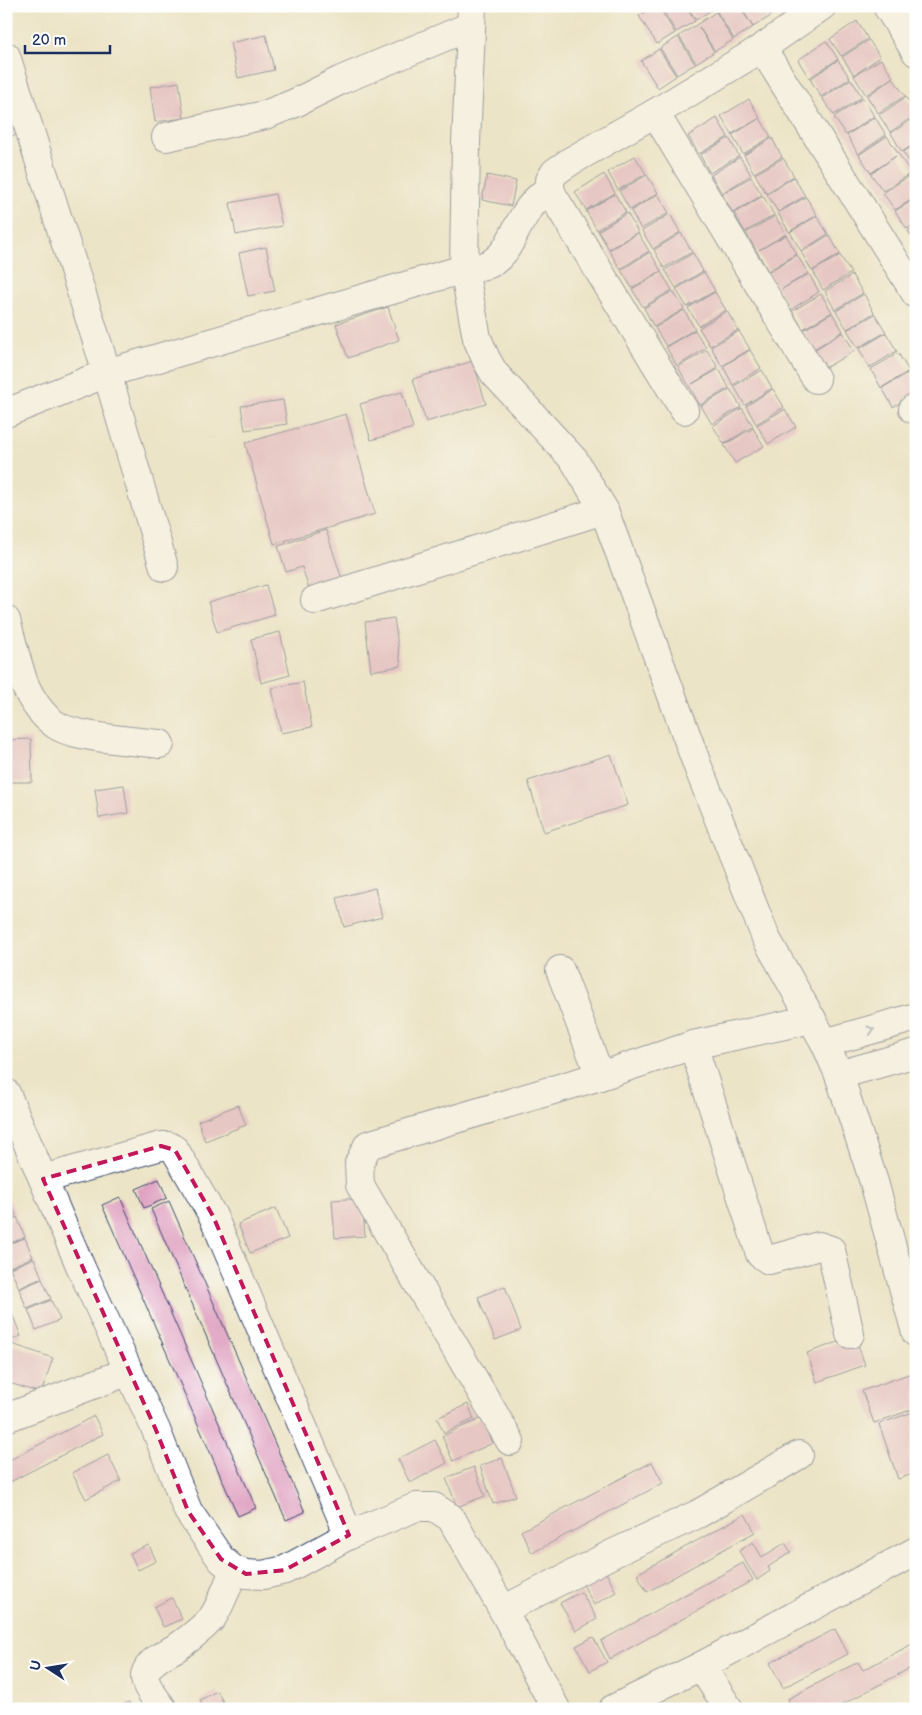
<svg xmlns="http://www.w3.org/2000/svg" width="922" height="1715" viewBox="0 0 922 1715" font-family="'Balsamiq Sans',sans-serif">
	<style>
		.building { fill: #e0a4c2 }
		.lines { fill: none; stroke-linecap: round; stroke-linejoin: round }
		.street-casing { stroke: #3a4a6e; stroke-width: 30 }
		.secondary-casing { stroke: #3a4a6e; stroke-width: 30 }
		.street { stroke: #fff; stroke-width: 28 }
		.secondary { stroke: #fff; stroke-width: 28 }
		.oneway { stroke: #8d97ae }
		.marked { fill: none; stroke: #c2185b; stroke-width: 4; stroke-dasharray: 10 6; stroke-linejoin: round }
	</style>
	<rect width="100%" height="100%" fill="#fff"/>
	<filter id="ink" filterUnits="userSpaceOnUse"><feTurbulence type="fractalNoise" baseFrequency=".02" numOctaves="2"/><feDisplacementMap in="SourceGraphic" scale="10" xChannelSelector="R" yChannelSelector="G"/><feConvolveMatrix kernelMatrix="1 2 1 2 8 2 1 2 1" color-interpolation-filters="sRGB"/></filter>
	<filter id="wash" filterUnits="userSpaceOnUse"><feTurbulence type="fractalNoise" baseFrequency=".0096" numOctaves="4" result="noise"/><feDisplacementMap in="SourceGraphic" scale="20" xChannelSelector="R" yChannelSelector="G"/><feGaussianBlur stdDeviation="1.12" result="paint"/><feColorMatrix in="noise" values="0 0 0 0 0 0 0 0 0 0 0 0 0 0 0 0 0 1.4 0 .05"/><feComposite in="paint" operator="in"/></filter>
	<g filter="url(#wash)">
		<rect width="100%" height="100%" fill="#ece4c6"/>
		<g id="blocks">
			<g class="building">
				<polygon points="654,6 658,6 675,33 657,44 639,16"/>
				<polygon points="660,6 685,6 695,21 676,32"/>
				<polygon points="687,6 712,6 713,9 696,20"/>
				<polygon points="726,6 739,6 753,27 734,39 717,12"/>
				<polygon points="740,6 765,6 771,16 753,27"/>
				<polygon points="767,6 786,6 772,14"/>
				<polygon points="716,12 733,40 715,51 699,27 714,52 696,63 679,36"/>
				<polygon points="857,21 868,39 841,56 830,39"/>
				<polygon points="266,35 274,70 238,78 230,43"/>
				<polygon points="678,37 695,64 677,75 660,48"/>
				<polygon points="869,40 880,57 854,75 842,57"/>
				<polygon points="826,41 838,59 809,78 798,60"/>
				<polygon points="659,49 676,76 658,88 641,61"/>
				<polygon points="881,59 893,77 866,95 854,76"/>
				<polygon points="838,60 850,78 821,97 810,79"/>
				<polygon points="893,78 905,96 878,113 867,96"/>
				<polygon points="851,79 862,97 834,115 822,98"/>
				<polygon points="179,82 184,118 155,122 150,87"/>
				<polygon points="906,97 916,113 916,115 890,132 879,115"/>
				<polygon points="863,98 874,116 846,135 834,117"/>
				<polygon points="749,99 760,118 732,134 721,116"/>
				<polygon points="19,111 24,133 8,137 6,113"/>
				<polygon points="875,117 886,135 858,154 847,135"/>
				<polygon points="916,117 916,143 902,152 891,133"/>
				<polygon points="717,118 728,137 699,154 688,136"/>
				<polygon points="760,118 771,137 743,154 732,135"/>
				<polygon points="887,136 911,173 883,191 871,174 896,156 871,173 859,155"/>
				<polygon points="729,138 739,156 710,173 700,155"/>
				<polygon points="772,138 782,157 754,173 744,155"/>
				<polygon points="916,144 916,172 903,152"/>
				<polygon points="635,156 646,174 618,190 608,172"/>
				<polygon points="740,157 751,175 722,193 711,175"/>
				<polygon points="783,158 794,176 766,193 755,174"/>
				<polygon points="604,174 615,193 586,210 575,192"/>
				<polygon points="912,174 916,181 916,197 895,210 883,193"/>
				<polygon points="487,175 516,181 511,206 482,200"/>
				<polygon points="647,175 658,193 630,210 619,191"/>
				<polygon points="751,177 762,195 733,213 722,194"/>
				<polygon points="794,177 805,196 778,212 767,194"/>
				<polygon points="275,194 282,226 236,235 230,203"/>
				<polygon points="615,194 626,212 597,230 586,211"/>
				<polygon points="658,194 669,213 641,229 631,211"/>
				<polygon points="763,196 774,215 745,232 734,213"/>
				<polygon points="806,197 817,215 789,232 778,213"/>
				<polygon points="916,198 916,223 907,229 895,211"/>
				<polygon points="627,213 638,232 609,249 598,231"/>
				<polygon points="670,214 680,232 653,249 642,231"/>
				<polygon points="775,216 786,234 759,250 786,235 797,254 768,271 746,233"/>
				<polygon points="817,216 828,234 801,251 790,232"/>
				<polygon points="916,226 916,243 908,231"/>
				<polygon points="638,233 649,251 620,269 609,250"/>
				<polygon points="681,233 692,252 664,268 654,250"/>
				<polygon points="829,235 840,254 812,271 801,252"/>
				<polygon points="266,247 275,291 248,296 239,253"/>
				<polygon points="650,252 661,271 632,288 621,270"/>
				<polygon points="693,253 703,271 676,288 665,270"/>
				<polygon points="797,255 808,273 782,289 809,274 819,292 790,310 768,272"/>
				<polygon points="840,255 851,273 823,290 813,271"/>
				<polygon points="661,272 672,290 643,307 632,289"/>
				<polygon points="704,272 715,291 687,307 676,289"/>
				<polygon points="852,275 863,293 835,310 825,291"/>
				<polygon points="673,291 684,309 654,327 644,308"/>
				<polygon points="715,292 726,310 699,326 688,308"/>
				<polygon points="821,294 832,312 803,329 792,311"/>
				<polygon points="864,294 874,313 847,329 836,311"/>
				<polygon points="388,307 399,340 348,358 336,324"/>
				<polygon points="684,310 695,329 666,346 655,328"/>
				<polygon points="727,311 738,330 710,346 699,328"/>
				<polygon points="832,313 843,331 814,349 803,330"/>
				<polygon points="875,314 886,332 858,348 847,330"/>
				<polygon points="695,330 706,348 677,366 666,347"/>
				<polygon points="739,331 750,349 722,366 711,347"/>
				<polygon points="843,332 854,351 825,368 814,350"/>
				<polygon points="886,333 897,351 869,368 859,349"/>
				<polygon points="707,350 718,368 692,384 719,369 729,388 700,405 678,367"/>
				<polygon points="750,350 761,368 733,385 723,366"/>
				<polygon points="898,353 909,371 881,388 871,369"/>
				<polygon points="473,361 486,404 426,422 413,379"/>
				<polygon points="762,370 772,388 745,405 734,386"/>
				<polygon points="910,372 916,382 916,393 893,407 882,388"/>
				<polygon points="730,389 741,407 712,424 701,406"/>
				<polygon points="773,389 784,407 756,424 746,406"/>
				<polygon points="402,392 413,428 371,440 360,404"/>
				<polygon points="283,400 287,424 245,430 241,406"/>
				<polygon points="742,408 753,426 724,444 713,426"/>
				<polygon points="785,409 796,427 768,444 757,425"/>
				<polygon points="346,414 375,514 274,544 245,443"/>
				<polygon points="753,428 764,446 735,463 724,445"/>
				<polygon points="326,530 342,579 309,589 302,567 286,572 278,546"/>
				<polygon points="266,585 275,615 217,632 208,602"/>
				<polygon points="394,618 401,666 371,671 365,622"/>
				<polygon points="280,632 290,675 261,683 251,639"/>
				<polygon points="303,682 312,727 281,733 272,688"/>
				<polygon points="31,739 32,782 6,782 6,740"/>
				<polygon points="611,754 628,805 544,832 528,781"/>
				<polygon points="124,785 128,813 99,818 95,789"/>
				<polygon points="375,888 382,917 344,927 337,898"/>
				<polygon points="238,1105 246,1125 205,1141 198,1121"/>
				<polygon points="159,1179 167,1198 144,1208 136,1189"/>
				<polygon points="6,1196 8,1196 16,1215 6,1220"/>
				<polygon points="120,1197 256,1508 238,1516 102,1205"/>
				<polygon points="362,1198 365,1236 335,1238 332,1200"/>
				<polygon points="169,1201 305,1512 286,1520 151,1209"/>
				<polygon points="276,1208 288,1238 250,1253 238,1224"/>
				<polygon points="17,1217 25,1237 6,1245 6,1221"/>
				<polygon points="25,1238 33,1257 10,1267 6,1259 6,1245"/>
				<polygon points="34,1258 42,1278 19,1288 10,1268"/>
				<polygon points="42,1279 51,1299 27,1309 19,1289"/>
				<polygon points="505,1286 521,1330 495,1340 478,1297"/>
				<polygon points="6,1300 12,1315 6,1317"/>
				<polygon points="51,1300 60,1320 36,1330 28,1310"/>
				<polygon points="13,1316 21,1336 6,1342 6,1319"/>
				<polygon points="855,1336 865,1365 817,1382 807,1353"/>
				<polygon points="12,1344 53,1358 41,1393 6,1382 6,1361"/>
				<polygon points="914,1372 916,1378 916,1408 874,1423 862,1391"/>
				<polygon points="468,1404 474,1419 444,1433 437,1418"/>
				<polygon points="916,1411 916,1473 898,1479 879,1424"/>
				<polygon points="94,1416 103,1434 6,1484 6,1462"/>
				<polygon points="482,1418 493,1443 453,1461 442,1436"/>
				<polygon points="435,1440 447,1463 410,1483 398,1459"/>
				<polygon points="108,1455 121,1481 86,1499 72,1473"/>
				<polygon points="502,1458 516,1496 493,1504 480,1466"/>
				<polygon points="652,1462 663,1483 532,1553 521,1531"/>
				<polygon points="474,1467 485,1496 457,1507 446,1478"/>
				<polygon points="745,1514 755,1532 647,1592 637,1574"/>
				<polygon points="753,1542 762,1557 785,1543 791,1552 768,1567 770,1571 757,1580 739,1551"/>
				<polygon points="149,1545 156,1561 138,1570 130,1553"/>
				<polygon points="743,1563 753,1580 610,1659 601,1641"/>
				<polygon points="603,1567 616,1592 594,1605 580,1579"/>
				<polygon points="581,1592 597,1619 576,1631 560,1603"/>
				<polygon points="172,1598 182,1619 163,1627 154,1607"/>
				<polygon points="835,1629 848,1654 783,1688 770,1663"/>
				<polygon points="593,1637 607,1662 590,1671 576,1646"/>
				<polygon points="916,1642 916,1665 834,1709 793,1709 788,1699 858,1662 863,1670"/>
				<polygon points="217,1691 227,1709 204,1709 200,1700"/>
				<polygon points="129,1702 132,1709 116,1709"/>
			</g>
		</g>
	</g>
	<g filter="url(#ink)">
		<use href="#blocks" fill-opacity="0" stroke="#3a4a6e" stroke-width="1"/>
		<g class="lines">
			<g class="street-casing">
				<g id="street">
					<polyline points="887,6 916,52"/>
					<polyline points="762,48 916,294"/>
					<polyline points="6,56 107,373 164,567"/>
					<polyline points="655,113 816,379"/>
					<polyline points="166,137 265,115 295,103 341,80 471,26"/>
					<polyline points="913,409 916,407"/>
					<polyline points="684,410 553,196 550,188 550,180 555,172 571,161 655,113 762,48 822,6"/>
					<path d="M6,413l101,-40 357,-104c7,-1 14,-1 20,-3 23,-7 28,-32 40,-50 7,-12 15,-20 26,-28"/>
					<polyline points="315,600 604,510"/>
					<path d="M6,620c6,21 11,43 18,63 7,16 17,32 32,42 19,13 80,16 104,19"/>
					<polyline points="560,970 600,1076"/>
					<polyline points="825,1043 916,1017"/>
					<polyline points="693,1045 760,1254 769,1260 819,1246 831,1250 850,1334"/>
					<polyline points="839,1075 916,1053"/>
					<polyline points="6,1093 82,1270 156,1430 188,1511 221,1559 234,1570 246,1574 263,1575 285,1570 349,1535 416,1507 434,1507 451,1518 503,1610 556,1709"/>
					<polyline points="43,1179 161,1146 169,1146 175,1150 213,1216 349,1535"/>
					<polyline points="9,1417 129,1371"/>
					<polyline points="510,1441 360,1185 359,1163 368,1145 600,1076 693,1045 812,1019"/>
					<polyline points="503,1610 614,1553 698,1514 799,1455"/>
					<polyline points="701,1666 729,1709"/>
					<path d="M163,1709c-6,-9 -19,-23 -18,-34 3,-15 23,-22 34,-29 11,-8 23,-17 32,-27 8,-9 18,-37 23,-49"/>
					<polyline points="613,1709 701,1666 916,1551"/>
				</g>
			</g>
			<g class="secondary-casing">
				<polyline id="secondary" points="472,6 466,143 464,269 477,338 486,359 494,373 574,460 604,510 698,767 766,938 825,1043 839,1075 874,1182 916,1333"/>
			</g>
			<use href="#street" class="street"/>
			<use href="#secondary" class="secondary"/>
		</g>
		<defs><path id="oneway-chevron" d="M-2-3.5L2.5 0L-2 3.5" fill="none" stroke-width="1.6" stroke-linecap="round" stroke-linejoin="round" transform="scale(1.25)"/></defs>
		<use class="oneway" href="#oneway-chevron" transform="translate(871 1030) rotate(-16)"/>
	</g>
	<path d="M0 0H922V1715H0ZM161,1146l14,4 38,66 136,319 -64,35 -39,4 -25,-15 -33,-48 -32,-81 -113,-251z" fill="#ece4c6" fill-opacity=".55" fill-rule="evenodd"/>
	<path class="marked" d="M161,1146l14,4 38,66 136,319 -64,35 -39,4 -25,-15 -33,-48 -32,-81 -113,-251z"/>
	<rect width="922" height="1715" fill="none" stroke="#fff" stroke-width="25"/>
	<g transform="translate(48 1668) rotate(282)" stroke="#ffffff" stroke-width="4" paint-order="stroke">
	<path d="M0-4L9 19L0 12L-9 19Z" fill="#1b2f5e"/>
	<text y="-8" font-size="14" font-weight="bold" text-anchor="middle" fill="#1b2f5e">U</text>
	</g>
	<path d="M25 45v8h85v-8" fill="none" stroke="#1b2f5e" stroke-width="2.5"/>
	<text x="32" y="45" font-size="15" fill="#1b2f5e" stroke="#ffffff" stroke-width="4" paint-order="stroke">20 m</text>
</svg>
